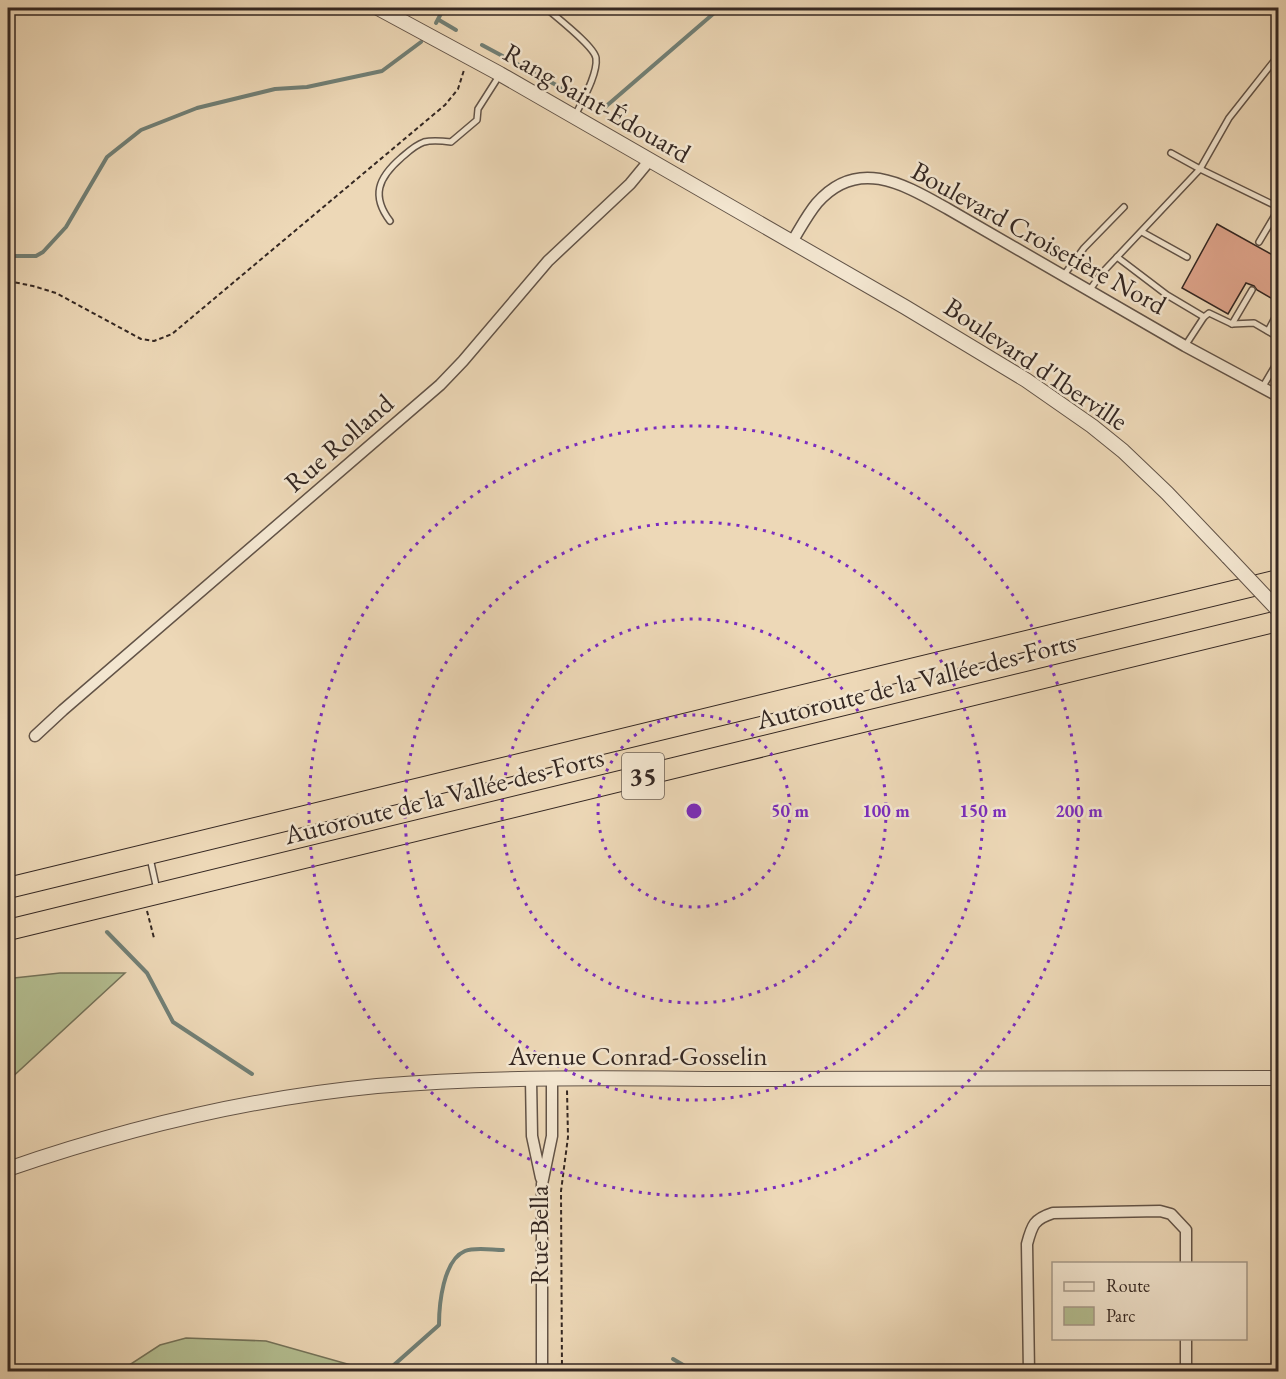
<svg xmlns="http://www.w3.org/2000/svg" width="1286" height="1379" viewBox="0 0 1286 1379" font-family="'EB Garamond',serif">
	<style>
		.green { fill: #b4bf92; stroke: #74735a; stroke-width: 1.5 }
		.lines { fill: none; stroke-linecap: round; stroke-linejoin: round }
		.stream { stroke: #717f75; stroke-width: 4 }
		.building { fill: #dea48b; stroke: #342722; stroke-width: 1.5 }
		.service-casing { stroke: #625347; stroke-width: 8 }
		.minor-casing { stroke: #625347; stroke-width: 13 }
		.tertiary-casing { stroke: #625347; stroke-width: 16 }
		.motorway-casing { stroke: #342722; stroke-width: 22 }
		.path { stroke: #342722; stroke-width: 2; stroke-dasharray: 4.5 3; stroke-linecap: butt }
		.service { stroke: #f3e6d0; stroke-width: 5 }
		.minor { stroke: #f3e6d0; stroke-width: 10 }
		.tertiary { stroke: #f3e6d0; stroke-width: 14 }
		.motorway { stroke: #edd8b7; stroke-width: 20 }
		.tertiary-bridge-casing { stroke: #625347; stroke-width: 16; stroke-linecap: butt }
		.tertiary-bridge { stroke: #f3e6d0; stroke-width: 14 }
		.ring { fill: none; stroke: #7b2cbf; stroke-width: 3; stroke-dasharray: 3 6 }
		.labels { text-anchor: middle; stroke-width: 5; stroke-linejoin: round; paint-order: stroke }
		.shield { fill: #f3e6d0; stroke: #6d6056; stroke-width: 1.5 }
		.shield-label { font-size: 26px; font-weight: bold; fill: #342722 }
		.street-label { font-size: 27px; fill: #342722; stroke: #f3e6d0 }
		.centre { fill: #7b2cbf; stroke: #f3e6d0; stroke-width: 3 }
		.ring-label { font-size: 18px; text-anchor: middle; font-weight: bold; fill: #7b2cbf; stroke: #f3e6d0; stroke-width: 5; stroke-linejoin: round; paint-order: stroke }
	</style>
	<rect width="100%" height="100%" fill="#edd8b7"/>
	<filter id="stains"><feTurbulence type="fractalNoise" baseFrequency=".00333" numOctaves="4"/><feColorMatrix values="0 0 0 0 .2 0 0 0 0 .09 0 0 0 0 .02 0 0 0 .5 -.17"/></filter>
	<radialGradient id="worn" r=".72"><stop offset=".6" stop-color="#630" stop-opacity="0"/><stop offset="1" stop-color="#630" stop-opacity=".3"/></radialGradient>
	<g class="green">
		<polygon points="60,973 125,973 8,1081 8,981 14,978"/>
		<polygon points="186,1338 266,1341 372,1371 120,1371 160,1345"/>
	</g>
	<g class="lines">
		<g class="stream">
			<polyline points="439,20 456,30"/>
			<polyline points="436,23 444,8"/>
			<polyline points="482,45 571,93"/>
			<polyline points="596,106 604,108 720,8"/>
			<polyline points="8,256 36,256 43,252 66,227 107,157 141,130 197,108 275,89 307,87 382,71 421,42"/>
			<polyline points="107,932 147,973 173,1022 252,1074"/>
			<polyline points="673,1359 695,1372"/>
			<path d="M386,1372l53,-47c0,-20 4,-65 26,-74 10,-4 27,-1 38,-1"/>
		</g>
	</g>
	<polygon class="building" points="1217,224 1278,258 1278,302 1257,290 1254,286 1246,283 1228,314 1182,288"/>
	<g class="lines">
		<g class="service-casing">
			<g id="service">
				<path d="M546,8c10,9 48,38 50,50 2,16 -14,43 -21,58"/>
				<polyline points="1171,153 1200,169 1229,118 1278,56"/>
				<path d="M390,221c-19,-25 -12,-43 11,-63 7,-6 14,-13 23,-16 8,-2 19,-1 27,0l26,-22 1,-11 21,-33"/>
				<polyline points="1142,232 1187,257"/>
				<polyline points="1259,242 1278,210"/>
				<polyline points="1117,257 1167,295 1204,317"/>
				<polyline points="1064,275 1084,248 1124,207"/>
				<polyline points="1089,291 1101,274 1200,169 1278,207"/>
				<polyline points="1232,324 1252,290"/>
				<polyline points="1268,331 1278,312"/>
				<polyline points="1185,346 1204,317 1209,313 1232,324 1254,323 1278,337"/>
				<polyline points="1262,388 1278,361"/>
				<polyline points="150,858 157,890"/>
			</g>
		</g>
		<g class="minor-casing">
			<g id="minor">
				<path d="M792,242c8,-13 15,-27 25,-39 41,-47 88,-18 131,6l237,137 93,50"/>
				<polyline points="35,736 63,710 440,385 463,361 548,261 630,184 649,161"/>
				<polyline points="531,1079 532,1136 541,1178"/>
				<polyline points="1186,1338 1186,1372"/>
				<polyline points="542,1372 542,1184 552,1136 552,1079"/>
				<path d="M1029,1372l-2,-128c5,-19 7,-25 26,-31l107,-2 11,3 15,16v34"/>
			</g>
		</g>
		<g class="tertiary-casing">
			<g id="tertiary">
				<polyline points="378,8 500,74 905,307 1026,380 1092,426 1123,451 1167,493 1228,557"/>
				<path d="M8,1169c119,-41 243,-71 369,-83 129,-11 258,-7 386,-7 172,-1 344,-1 515,-1"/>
			</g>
		</g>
		<g class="motorway-casing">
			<g id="motorway">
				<polyline points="8,888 1278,580"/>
				<polyline points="8,930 1278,621"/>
			</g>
		</g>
		<g class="path">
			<polyline points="8,281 33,286 56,293 141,339 154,341 172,334 445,105 458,89 464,70"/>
			<polyline points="147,911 154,938"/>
			<polyline points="562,1372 561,1191 568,1137 567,1090"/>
		</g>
		<use href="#service" class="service"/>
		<use href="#minor" class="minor"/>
		<use href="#tertiary" class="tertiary"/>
		<use href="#motorway" class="motorway"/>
		<g class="tertiary-bridge-casing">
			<polyline id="tertiary-bridge" points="1228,557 1278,610"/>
		</g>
		<use href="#tertiary-bridge" class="tertiary-bridge"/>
	</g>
	<g class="ring">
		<circle cx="694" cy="811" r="96"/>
		<circle cx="694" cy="811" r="192"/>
		<circle cx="694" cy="811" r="289"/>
		<circle cx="694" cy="811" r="385"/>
	</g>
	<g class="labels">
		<rect class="shield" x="622" y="753" width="42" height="46" rx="4.5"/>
		<g class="shield-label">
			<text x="643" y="785">35</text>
		</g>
		<g class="street-label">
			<text transform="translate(597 103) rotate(30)" y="9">Rang Saint-Édouard</text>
			<text transform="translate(1039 238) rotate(29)" y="9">Boulevard Croisetière Nord</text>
			<text transform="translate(1036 364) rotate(34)" y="9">Boulevard d'Iberville</text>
			<text transform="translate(339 443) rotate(-41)" y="9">Rue Rolland</text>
			<text transform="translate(916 681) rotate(-14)" y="9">Autoroute de la Vallée-des-Forts</text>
			<text transform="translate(444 796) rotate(-14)" y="9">Autoroute de la Vallée-des-Forts</text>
			<text x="638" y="1065">Avenue Conrad-Gosselin</text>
			<text transform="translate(539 1235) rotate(-90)" y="9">Rue Bella</text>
		</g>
	</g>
	<circle cx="694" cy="811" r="9" class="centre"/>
	<g class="ring-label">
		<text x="790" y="817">50 m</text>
		<text x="886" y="817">100 m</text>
		<text x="983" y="817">150 m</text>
		<text x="1079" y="817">200 m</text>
	</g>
	<rect width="1286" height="1379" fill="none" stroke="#edd8b7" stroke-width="30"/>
	<rect x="9" y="9" width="1268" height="1361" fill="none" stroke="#342722" stroke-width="3"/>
	<rect x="15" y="15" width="1256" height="1349" fill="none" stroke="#342722" stroke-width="1.5"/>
	<rect x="1052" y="1262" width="195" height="78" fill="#f3e6d0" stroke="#a79a8a" stroke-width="1.5"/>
	<rect x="1064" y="1282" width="30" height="9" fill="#f3e6d0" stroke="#a79a8a" stroke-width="1.5"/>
	<text x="1106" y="1292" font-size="18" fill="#342722">Route</text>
	<rect x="1064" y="1307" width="30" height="18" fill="#b4bf92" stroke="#a79a8a" stroke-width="1.5"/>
	<text x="1106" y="1322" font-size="18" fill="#342722">Parc</text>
	<rect width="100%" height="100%" filter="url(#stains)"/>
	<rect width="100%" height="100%" fill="url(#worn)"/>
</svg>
